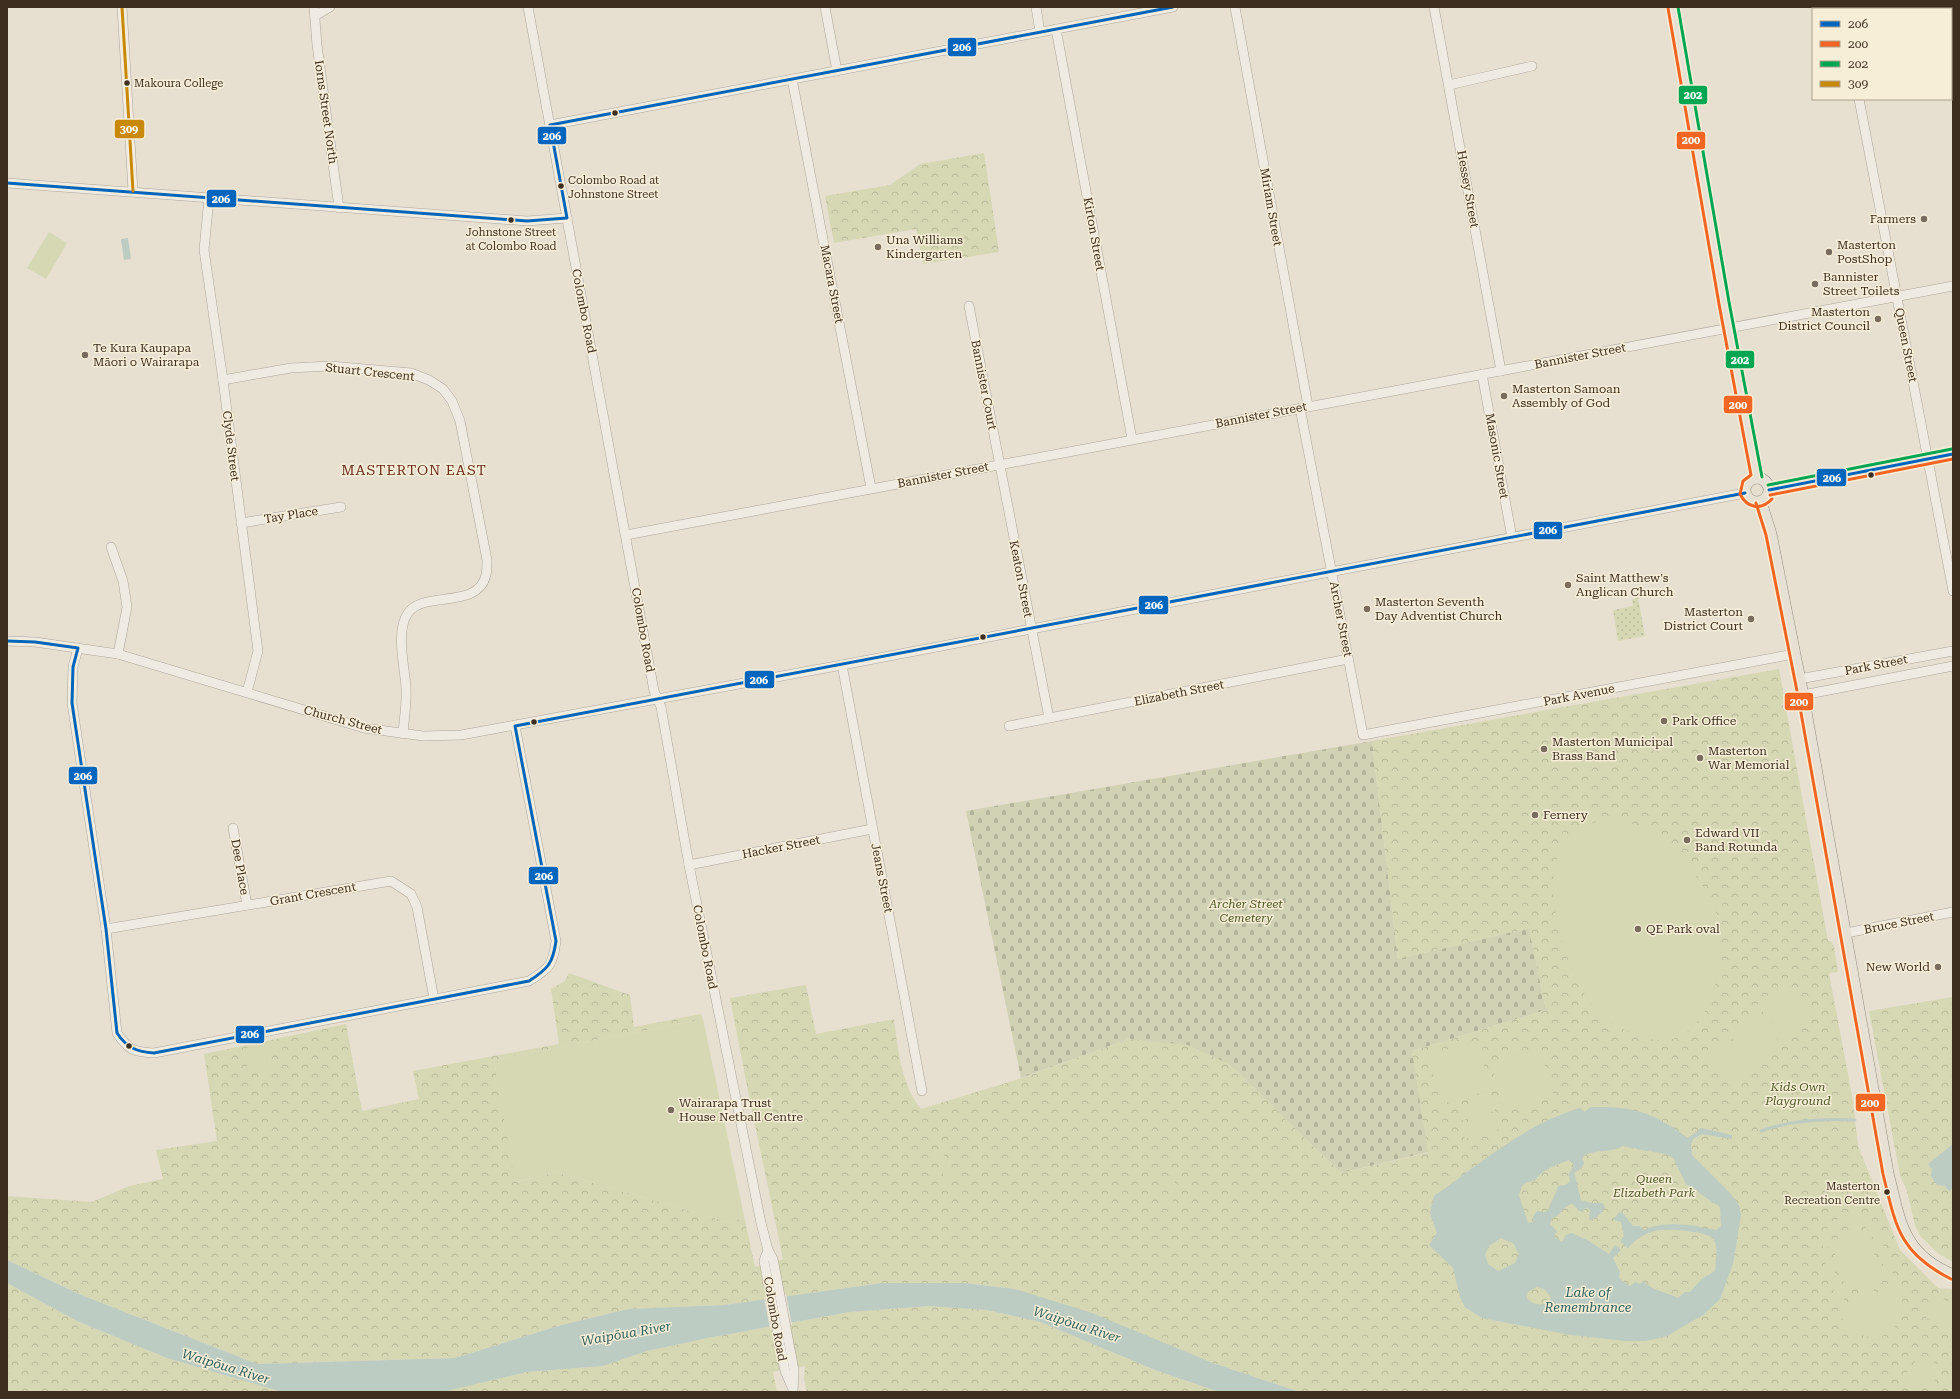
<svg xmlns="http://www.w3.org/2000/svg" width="1960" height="1399" viewBox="0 0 1960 1399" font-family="'Roboto Serif',serif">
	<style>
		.grass { fill: url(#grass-dots) }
		.cemetery { fill: url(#cemetery-stones) }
		.park { fill: url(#park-crowns) }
		.pitch { fill: #d6d7b3; fill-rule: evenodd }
		.water { fill: #bcccc2; fill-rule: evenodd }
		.pier { fill: #e7e0d1 }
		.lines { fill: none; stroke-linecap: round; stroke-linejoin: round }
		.stream { stroke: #bcccc2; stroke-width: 3 }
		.minor-casing { stroke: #ada599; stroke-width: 10 }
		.major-casing { stroke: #928b80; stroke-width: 12 }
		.minor { stroke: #efebe3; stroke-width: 9 }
		.major { stroke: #e6e1d4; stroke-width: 11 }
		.bus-1-casing { stroke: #f7eed8; stroke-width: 6 }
		.bus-2-casing { stroke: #f7eed8; stroke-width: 6 }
		.bus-3-casing { stroke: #f7eed8; stroke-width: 6 }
		.bus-4-casing { stroke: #f7eed8; stroke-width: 6 }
		.bus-1 { stroke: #0065bd; stroke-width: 3 }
		.bus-2 { stroke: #f26522; stroke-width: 3 }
		.bus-3 { stroke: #00a651; stroke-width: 3 }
		.bus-4 { stroke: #c88808; stroke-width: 3 }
		.bus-dot { fill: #3d2e20; stroke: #f7eed8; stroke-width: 1.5 }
		.poi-dot { fill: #786c5e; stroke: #f7eed8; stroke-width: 1.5 }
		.labels { text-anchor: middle; stroke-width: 3; stroke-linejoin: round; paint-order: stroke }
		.bus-label { font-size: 11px; fill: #3d2e20; stroke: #f7eed8; text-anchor: start }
		.street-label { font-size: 12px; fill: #3d2e20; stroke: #f7eed8 }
		.poi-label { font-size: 12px; fill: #3d2e20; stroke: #f7eed8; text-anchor: start }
		.park-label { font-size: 12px; font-style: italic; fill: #4d5a26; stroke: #f7eed8 }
		.water-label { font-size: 13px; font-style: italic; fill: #2f5d5a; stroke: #f7eed8 }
		.quarter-label { font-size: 14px; letter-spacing: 1px; fill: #6b2e1e; stroke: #f7eed8 }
		.line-badge { stroke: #f7eed8; stroke-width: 1.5 }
		.badge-label { font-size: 11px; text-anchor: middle; font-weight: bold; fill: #fff }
	</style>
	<defs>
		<pattern id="grass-dots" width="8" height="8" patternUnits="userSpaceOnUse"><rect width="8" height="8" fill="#d6d7b3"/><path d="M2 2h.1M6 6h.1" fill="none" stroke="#b9b99a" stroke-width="1.8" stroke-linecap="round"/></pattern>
		<pattern id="cemetery-stones" width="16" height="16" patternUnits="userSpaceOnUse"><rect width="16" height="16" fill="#d1d1b3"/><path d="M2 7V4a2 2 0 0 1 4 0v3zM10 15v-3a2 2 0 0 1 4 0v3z" fill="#b4b49a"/></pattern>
		<pattern id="park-crowns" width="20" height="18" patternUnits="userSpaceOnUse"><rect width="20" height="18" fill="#d6d7b3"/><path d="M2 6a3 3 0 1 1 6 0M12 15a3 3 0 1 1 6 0" fill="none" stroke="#b9b99a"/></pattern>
	</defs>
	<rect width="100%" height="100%" fill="#e7e0d1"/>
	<polygon class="grass" points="1638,597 1645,636 1618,641 1613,610 1633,606 1632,600"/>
	<polygon class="cemetery" points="1372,741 1398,959 1529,928 1546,1010 1412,1051 1429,1152 1341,1173 1229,1064 1129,1039 1021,1078 966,811"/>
	<g class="park">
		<polygon points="984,153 999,252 923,264 916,229 834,243 825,196 890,185 920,164"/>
		<path d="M1779,669l49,272h3l3,5 4,26 -9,1 24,128 5,45 42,104 38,38 15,1v103h-653l-87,-29 -198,-74 -50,-6h-83l-158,22 -96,4 -70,17 -103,32 -198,6 -178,-70 -72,-34v-64l85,6 37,-16 34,-7 -7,-29 61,-9 -13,-87 142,-30 16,87 57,-12 -6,-28 146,-27 -8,-55 14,-8 4,-8 61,22 4,32 67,-13 2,5 -209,41 22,122 40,-10 175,51 13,-7 11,51 28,-8 -33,-158 -20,-103 76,-13 10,49 78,-15c4,30 7,66 27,90l104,-32 104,-38 59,6 41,19 112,109 87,-20 -16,-102 134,-41 -17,-82 -131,31 -26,-218z"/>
		<polygon points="1953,997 1953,1262 1939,1254 1921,1237 1915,1226 1907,1191 1900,1175 1869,1011"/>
		<polygon points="7,1283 77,1321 167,1358 282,1392 7,1392"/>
		<polygon points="928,1306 987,1310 1040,1322 1155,1370 1219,1392 807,1392 804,1379 805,1366 773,1372 777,1392 438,1392 527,1372 603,1366 647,1351 708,1338 850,1312"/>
	</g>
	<g class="pitch">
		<polygon points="49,232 67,243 46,279 27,268"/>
		<path d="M1615,819c7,2 14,3 20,6 35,15 69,53 81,88 8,26 4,63 -6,88 -7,16 -19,33 -37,38 -26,6 -60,-12 -77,-30 -30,-32 -62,-135 -28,-171 13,-14 29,-17 47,-19z"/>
		<polygon points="1783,982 1811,1015 1785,1037 1757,1005"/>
		<polygon points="1753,1011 1780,1042 1755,1065 1727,1033"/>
		<polygon points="703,1019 744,1216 731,1223 556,1172 515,1182 494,1060"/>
		<polygon points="1724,1036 1752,1066 1731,1086 1703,1055"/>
		<polygon points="1477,1041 1491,1090 1442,1104 1428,1055"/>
		<polygon points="268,1044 273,1068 248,1072 244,1049"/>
		<polygon points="1540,1048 1554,1097 1504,1111 1491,1062"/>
		<polygon points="1491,1097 1495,1111 1460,1121 1457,1107"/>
		<polygon points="1496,1115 1500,1129 1465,1139 1461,1125"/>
		<polygon points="943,1149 952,1191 947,1192 938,1150"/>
		<polygon points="1173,1175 1176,1175 1171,1216 1168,1216"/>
		<path d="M1852,1214l16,4 9,7c5,17 11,35 17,52 3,7 7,15 8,23 2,20 -9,37 -29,37 -11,0 -23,-6 -29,-15 -6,-9 -8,-24 -11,-35 -9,-30 -24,-63 19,-73zM1846,1221c6,1 12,1 18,5 13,9 21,48 26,63l-10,4 -6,-2 -1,-7 6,-3 2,-5 -13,-42 -6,-4 -28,10 -2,5 14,44 4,2 8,-3 1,12 -6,2 -4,11 -21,-61c-1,-15 5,-25 18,-31z"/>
		<polygon points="1935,1296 1953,1303 1953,1318 1949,1327 1926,1318"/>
		<polygon points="1925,1359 1943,1366 1943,1370 1933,1383 1921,1389 1913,1387 1905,1375 1915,1362"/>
	</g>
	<g class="water">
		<polygon points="128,238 131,259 124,260 121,239"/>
		<path d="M1590,1107c44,-1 63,5 98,31l13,-10 31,7v4l-30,-5 -9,5 -2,5 1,11 38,38 9,12 2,10 -8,49 -13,35 -17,16 -36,21 -21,5h-20l-55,-6 -89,-17 -17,-11 -5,-10 -7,-29 -24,-23 8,-12 -7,-20 4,-17c46,-32 91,-72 146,-88l5,4zM1623,1146l24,5 3,-1 3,2 12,2 8,4 13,26 34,23 1,19 -5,4c-25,-5 -48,-10 -73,0l-3,-4h-7l-11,-14 -4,1 -4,7 7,2 3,14 -4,5 8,7c6,-7 17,-15 26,-17 10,-3 51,0 58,7 8,7 3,24 3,33l-13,8 -12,13h-5l-7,6c-8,-5 -28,-8 -34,-17l-4,3 -5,-2 -5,4 -11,-8 1,-6 -7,-14 8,-8 -6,-5 -6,9 -22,-14 -15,-7 -6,2 -4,7 -8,-6 3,-5 -7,-7 2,-6c8,-2 11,-11 19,-14l3,1 5,6h4l4,-4 3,3 -1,10c7,0 13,-7 16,-13l-3,-4h-11l-10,-3 -7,-27 8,-5 2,-5 -2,-5c9,-10 28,-4 41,-12zM1569,1160l5,5 -5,9 1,7 -4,4 -8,1c-2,9 -8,16 -10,25l-4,1 -7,-1 -4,6v5l-5,1 -9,-28 3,-9 5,-4 8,-1c4,-10 24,-17 34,-21zM1501,1238l13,6 5,10 -4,9 -17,8 -10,-7 -3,-9 4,-9zM1537,1287l7,2 7,8 -2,6c-9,2 -15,3 -22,-5l1,-6z"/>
		<polygon points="1953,1144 1953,1188 1949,1191 1945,1186 1937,1185 1931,1176 1932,1169 1928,1164"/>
		<polygon points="7,1260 79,1294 257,1364 455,1358 558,1326 628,1309 724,1305 882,1283 965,1283 1015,1289 1092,1313 1213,1363 1300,1392 1219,1392 1155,1370 1040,1322 987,1310 928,1306 850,1312 708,1338 647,1351 603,1366 527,1372 442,1392 282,1392 167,1358 77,1321 7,1283"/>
	</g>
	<polygon class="pier" points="786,1294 792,1325 770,1329 764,1297"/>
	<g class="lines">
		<path class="stream" d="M1761,1131c31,-11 61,-13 94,-11"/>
		<g class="minor-casing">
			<g id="minor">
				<polyline points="122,7 133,191"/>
				<polyline points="314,7 317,45 339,208"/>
				<polyline points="528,7 654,691 661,707 689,865 761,1223 768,1250 773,1259 794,1370 793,1392"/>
				<polyline points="825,7 837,71"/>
				<polyline points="1036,7 1040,32"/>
				<polyline points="1235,7 1308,406"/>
				<polyline points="1434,7 1501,371"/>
				<polyline points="1842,7 1842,9"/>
				<polyline points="1951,11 1953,10"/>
				<polyline points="315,16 330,7"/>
				<polyline points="1056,29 1132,439"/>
				<polyline points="792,79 871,488"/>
				<polyline points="1449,85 1532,66"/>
				<polyline points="1859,99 1953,591"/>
				<polyline points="550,125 1173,7"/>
				<path d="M7,183c173,12 346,26 520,38l40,-3"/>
				<polyline points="209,198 204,250 223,380 258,651 247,692"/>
				<polyline points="969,306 1049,718"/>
				<polyline points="1482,374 1512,538"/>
				<path d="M223,380l68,-12 39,-2 81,7 18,7 14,9 9,12 8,20 27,139c0,5 0,11 -1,15 -8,35 -62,15 -78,38 -13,18 -3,55 -2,75 1,15 -2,31 -3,46"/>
				<polyline points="1300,408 1363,735 1794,654"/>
				<polyline points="1769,490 1953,454"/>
				<polyline points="241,523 341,507"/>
				<polyline points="626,535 1953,286"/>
				<polyline points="111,547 123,581 127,607 118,654"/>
				<polyline points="7,641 35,642 118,654 364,728 423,736 461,735 842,665 1745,493"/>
				<path d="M78,648l-5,19 -1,36 34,226 11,104c11,17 17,19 37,20l375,-72c21,-13 24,-16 27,-40l-41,-215"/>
				<polyline points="842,665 922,1091"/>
				<polyline points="1799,679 1953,651"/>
				<polyline points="1803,695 1953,666"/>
				<polyline points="1009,726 1348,659"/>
				<polyline points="233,828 247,905"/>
				<polyline points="689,865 872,829"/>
				<polyline points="106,929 391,881 411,894 417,907 434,999"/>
				<polyline points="1846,933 1953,912"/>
				<polyline points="768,1250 764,1261 785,1371 792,1387"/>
			</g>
		</g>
		<g class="major-casing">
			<g id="major">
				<polyline points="1673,7 1724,303 1757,478"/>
				<circle cx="1757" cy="490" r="12"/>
				<path d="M1761,502l10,32 32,161 85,478c12,48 14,81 65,102"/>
			</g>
		</g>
		<use href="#minor" class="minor"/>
		<use href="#major" class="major"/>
		<g class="bus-1-casing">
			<g id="bus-1">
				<polyline points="7,183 527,221 567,218 550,125 1173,7"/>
				<polyline points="1769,490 1953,454"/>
				<path d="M7,641l28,1 43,6 -5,19 -1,36 34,226 11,104c10,15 20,19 37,20l375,-72c19,-12 24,-18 27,-40l-41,-215 1230,-233"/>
			</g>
		</g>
		<g class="bus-2-casing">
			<g id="bus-2">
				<path d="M1668,8l51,296 32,171 -8,6 -3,13c7,14 21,17 32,5"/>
				<polyline points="1770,495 1953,459"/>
				<path d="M1756,503l10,32 32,161 85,478c13,53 16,79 68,105"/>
			</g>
		</g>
		<g class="bus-3-casing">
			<g id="bus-3">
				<polyline points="1678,7 1729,302 1762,477"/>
				<polyline points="1768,485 1952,449"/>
			</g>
		</g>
		<g class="bus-4-casing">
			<polyline id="bus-4" points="122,7 133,191"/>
		</g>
		<use href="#bus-1" class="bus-1"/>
		<use href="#bus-2" class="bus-2"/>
		<use href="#bus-3" class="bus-3"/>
		<use href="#bus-4" class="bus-4"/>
	</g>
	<g class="bus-dot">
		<circle cx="127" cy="83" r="3.5"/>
		<circle cx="615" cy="113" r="3.5"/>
		<circle cx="561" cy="186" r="3.5"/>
		<circle cx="511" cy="220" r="3.5"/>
		<circle cx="1871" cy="475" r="3.5"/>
		<circle cx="983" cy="637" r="3.5"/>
		<circle cx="534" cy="722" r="3.5"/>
		<circle cx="129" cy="1046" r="3.5"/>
		<circle cx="1887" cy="1192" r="3.5"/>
	</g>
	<g class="poi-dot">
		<circle cx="1924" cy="219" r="4"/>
		<circle cx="878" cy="247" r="4"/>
		<circle cx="1829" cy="252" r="4"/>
		<circle cx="1815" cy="284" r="4"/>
		<circle cx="1878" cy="319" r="4"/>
		<circle cx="85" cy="355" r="4"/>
		<circle cx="1504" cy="396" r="4"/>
		<circle cx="1568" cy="585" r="4"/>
		<circle cx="1367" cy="609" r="4"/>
		<circle cx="1751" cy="619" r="4"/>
		<circle cx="1664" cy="721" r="4"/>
		<circle cx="1544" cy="749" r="4"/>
		<circle cx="1700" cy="758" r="4"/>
		<circle cx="1535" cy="815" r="4"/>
		<circle cx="1687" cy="840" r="4"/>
		<circle cx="1638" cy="929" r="4"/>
		<circle cx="1938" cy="967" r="4"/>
		<circle cx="671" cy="1110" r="4"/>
	</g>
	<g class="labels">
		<g class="bus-label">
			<text x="134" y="87">Makoura College</text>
			<text x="568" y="184">Colombo Road at<tspan x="568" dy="14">Johnstone Street</tspan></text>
			<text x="511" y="236" text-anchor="middle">Johnstone Street<tspan x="511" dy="14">at Colombo Road</tspan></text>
			<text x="1880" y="1190" text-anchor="end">Masterton<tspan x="1880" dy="14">Recreation Centre</tspan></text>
		</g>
		<g class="street-label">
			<text transform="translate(326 112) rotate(82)" y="4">Iorns Street North</text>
			<text transform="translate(1468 189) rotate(80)" y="4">Hessey Street</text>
			<text transform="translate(1271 207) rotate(80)" y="4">Miriam Street</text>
			<text transform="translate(1094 234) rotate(80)" y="4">Kirton Street</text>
			<text transform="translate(832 284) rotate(79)" y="4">Macara Street</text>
			<text transform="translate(584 311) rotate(79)" y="4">Colombo Road</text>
			<text transform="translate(1906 345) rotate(79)" y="4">Queen Street</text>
			<text transform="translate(1580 356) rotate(-11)" y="4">Bannister Street</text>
			<text transform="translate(370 372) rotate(6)" y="4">Stuart Crescent</text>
			<text transform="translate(984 385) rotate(79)" y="4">Bannister Court</text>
			<text transform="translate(1261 415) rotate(-11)" y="4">Bannister Street</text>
			<text transform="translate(231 446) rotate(83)" y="4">Clyde Street</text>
			<text transform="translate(1497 456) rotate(80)" y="4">Masonic Street</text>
			<text transform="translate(943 475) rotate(-11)" y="4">Bannister Street</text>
			<text transform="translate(291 515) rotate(-9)" y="4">Tay Place</text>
			<text transform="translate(1021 579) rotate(79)" y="4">Keaton Street</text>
			<text transform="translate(1341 619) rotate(79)" y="4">Archer Street</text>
			<text transform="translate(643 630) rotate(80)" y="4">Colombo Road</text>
			<text transform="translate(1876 665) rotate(-11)" y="4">Park Street</text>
			<text transform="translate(1179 693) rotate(-11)" y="4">Elizabeth Street</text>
			<text transform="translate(1579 695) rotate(-11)" y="4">Park Avenue</text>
			<text transform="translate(343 720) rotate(15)" y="4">Church Street</text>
			<text transform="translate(781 847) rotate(-11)" y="4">Hacker Street</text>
			<text transform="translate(240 867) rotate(80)" y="4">Dee Place</text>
			<text transform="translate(882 878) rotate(79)" y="4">Jeans Street</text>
			<text transform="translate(313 894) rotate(-10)" y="4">Grant Crescent</text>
			<text transform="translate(1899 923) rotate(-11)" y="4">Bruce Street</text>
			<text transform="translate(705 947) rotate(79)" y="4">Colombo Road</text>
			<text transform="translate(775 1319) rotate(80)" y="4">Colombo Road</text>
		</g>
		<g class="poi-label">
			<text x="1916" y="223" text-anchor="end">Farmers</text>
			<text x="886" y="244">Una Williams<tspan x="886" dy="14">Kindergarten</tspan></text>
			<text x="1837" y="249">Masterton<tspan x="1837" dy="14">PostShop</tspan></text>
			<text x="1823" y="281">Bannister<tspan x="1823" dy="14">Street Toilets</tspan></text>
			<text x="1870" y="316" text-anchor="end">Masterton<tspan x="1870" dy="14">District Council</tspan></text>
			<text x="93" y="352">Te Kura Kaupapa<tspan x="93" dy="14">Māori o Wairarapa</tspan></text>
			<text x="1512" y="393">Masterton Samoan<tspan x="1512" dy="14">Assembly of God</tspan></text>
			<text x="1576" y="582">Saint Matthew's<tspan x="1576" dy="14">Anglican Church</tspan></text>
			<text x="1375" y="606">Masterton Seventh<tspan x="1375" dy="14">Day Adventist Church</tspan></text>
			<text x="1743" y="616" text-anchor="end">Masterton<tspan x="1743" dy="14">District Court</tspan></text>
			<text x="1672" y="725">Park Office</text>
			<text x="1552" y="746">Masterton Municipal<tspan x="1552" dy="14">Brass Band</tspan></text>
			<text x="1708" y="755">Masterton<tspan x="1708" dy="14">War Memorial</tspan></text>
			<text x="1543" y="819">Fernery</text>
			<text x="1695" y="837">Edward VII<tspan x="1695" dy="14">Band Rotunda</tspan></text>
			<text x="1646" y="933">QE Park oval</text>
			<text x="1930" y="971" text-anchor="end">New World</text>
			<text x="679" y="1107">Wairarapa Trust<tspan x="679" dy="14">House Netball Centre</tspan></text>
		</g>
		<g class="park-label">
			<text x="1246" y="908">Archer Street<tspan x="1246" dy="14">Cemetery</tspan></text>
			<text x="1798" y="1091">Kids Own<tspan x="1798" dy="14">Playground</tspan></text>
			<text x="1654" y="1183">Queen<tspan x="1654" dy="14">Elizabeth Park</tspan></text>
		</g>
		<g class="water-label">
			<text x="1588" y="1297">Lake of<tspan x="1588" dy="15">Remembrance</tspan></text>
			<text transform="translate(1077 1324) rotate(18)" y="5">Waipōua River</text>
			<text transform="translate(626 1333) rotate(-10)" y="5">Waipōua River</text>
			<text transform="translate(226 1366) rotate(17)" y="5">Waipōua River</text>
		</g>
		<g class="quarter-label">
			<text x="414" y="475">MASTERTON EAST</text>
		</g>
	</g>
	<g class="line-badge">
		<rect x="947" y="37" width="30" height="20" rx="4" fill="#0065bd"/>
		<rect x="1678" y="85" width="30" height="20" rx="4" fill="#00a651"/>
		<rect x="114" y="119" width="31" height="20" rx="4" fill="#c88808"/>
		<rect x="537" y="126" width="30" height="19" rx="4" fill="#0065bd"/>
		<rect x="1676" y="131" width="30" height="19" rx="4" fill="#f26522"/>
		<rect x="206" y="189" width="31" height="19" rx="4" fill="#0065bd"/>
		<rect x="1725" y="350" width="30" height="19" rx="4" fill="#00a651"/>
		<rect x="1723" y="395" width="30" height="19" rx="4" fill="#f26522"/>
		<rect x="1816" y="468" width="31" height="19" rx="4" fill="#0065bd"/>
		<rect x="1533" y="521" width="30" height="19" rx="4" fill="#0065bd"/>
		<rect x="1138" y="595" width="31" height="20" rx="4" fill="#0065bd"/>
		<rect x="744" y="670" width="31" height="19" rx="4" fill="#0065bd"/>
		<rect x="1784" y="692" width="30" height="19" rx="4" fill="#f26522"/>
		<rect x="68" y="766" width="30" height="19" rx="4" fill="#0065bd"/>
		<rect x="528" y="866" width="31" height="19" rx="4" fill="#0065bd"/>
		<rect x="235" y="1025" width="30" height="19" rx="4" fill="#0065bd"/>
		<rect x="1855" y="1093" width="31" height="19" rx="4" fill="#f26522"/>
	</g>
	<g class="badge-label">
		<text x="962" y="51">206</text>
		<text x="1693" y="99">202</text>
		<text x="129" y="133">309</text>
		<text x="552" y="140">206</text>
		<text x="1691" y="144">200</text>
		<text x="221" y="203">206</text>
		<text x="1740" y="364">202</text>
		<text x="1738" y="409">200</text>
		<text x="1832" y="482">206</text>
		<text x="1548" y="534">206</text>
		<text x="1154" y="609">206</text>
		<text x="759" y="684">206</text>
		<text x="1799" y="706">200</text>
		<text x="83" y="780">206</text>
		<text x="544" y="880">206</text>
		<text x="250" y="1038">206</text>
		<text x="1870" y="1107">200</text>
	</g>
	<rect width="1960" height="1399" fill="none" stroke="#3d2e20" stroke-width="16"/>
	<rect x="1812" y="8" width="140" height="92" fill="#f7eed8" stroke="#ada18e"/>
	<rect x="1820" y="21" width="20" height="6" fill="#0065bd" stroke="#ada18e"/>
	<text x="1848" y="28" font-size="12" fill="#3d2e20">206</text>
	<rect x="1820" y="41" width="20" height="6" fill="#f26522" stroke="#ada18e"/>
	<text x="1848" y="48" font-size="12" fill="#3d2e20">200</text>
	<rect x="1820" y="61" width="20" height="6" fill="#00a651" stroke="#ada18e"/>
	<text x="1848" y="68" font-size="12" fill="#3d2e20">202</text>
	<rect x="1820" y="81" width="20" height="6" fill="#c88808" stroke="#ada18e"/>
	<text x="1848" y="88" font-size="12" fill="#3d2e20">309</text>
</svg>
